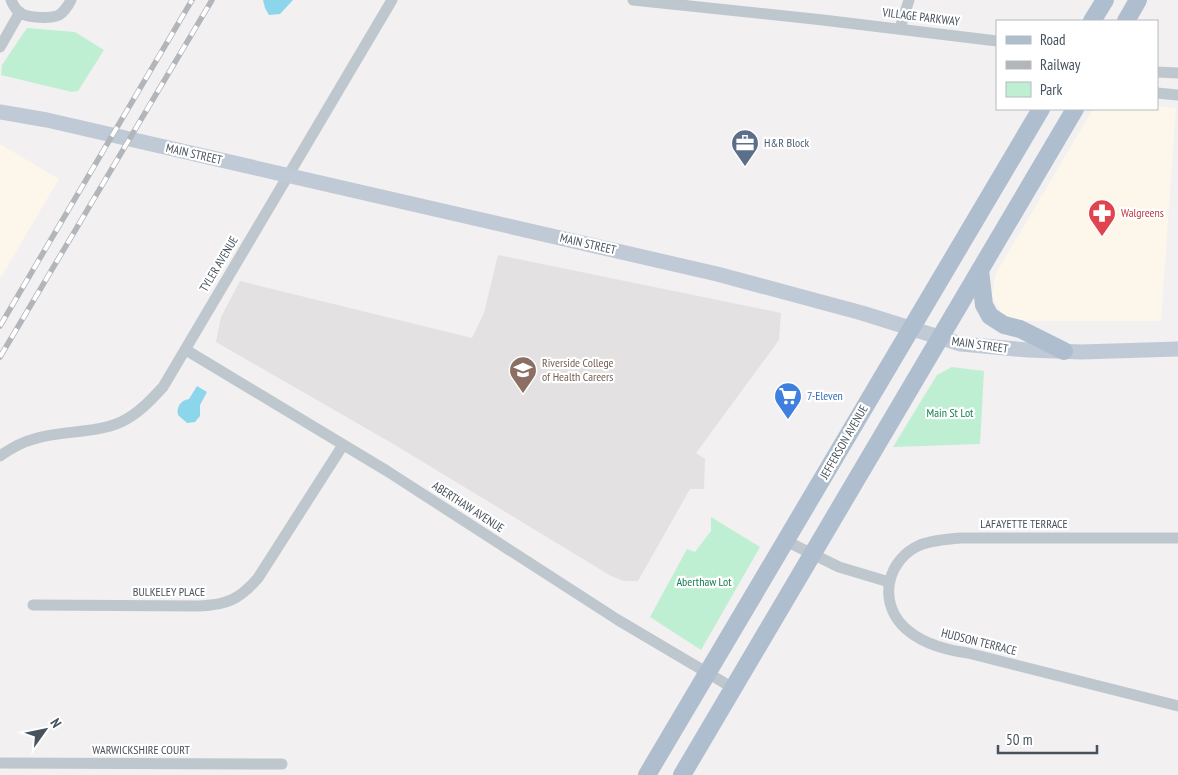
<svg xmlns="http://www.w3.org/2000/svg" width="1178" height="775" viewBox="0 0 1178 775" font-family="'PT Sans Narrow',sans-serif">
	<style>
		.commercial { fill: #fcf7ea }
		.education { fill: #e3e1e2 }
		.green { fill: #bfefd3 }
		.water { fill: #8cd6ec }
		.lines { fill: none; stroke-linecap: round; stroke-linejoin: round }
		.minor { stroke: #bec7ce; stroke-width: 11 }
		.secondary { stroke: #c0cad6; stroke-width: 15 }
		.primary { stroke: #afbece; stroke-width: 18 }
		.rail-casing { stroke: #b2b5ba; stroke-width: 5.5 }
		.rail { stroke: #fff; stroke-width: 4; stroke-dasharray: 11; stroke-linecap: butt }
		.labels { text-anchor: middle; stroke-width: 4.5; stroke-linejoin: round; paint-order: stroke }
		.street-label { font-size: 12px; fill: #48525d; stroke: #fff }
		.service-label { font-size: 12px; fill: #4e5e75; stroke: #fff; text-anchor: start }
		.health-label { font-size: 12px; fill: #be3a42; stroke: #fff; text-anchor: start }
		.education-label { font-size: 12px; fill: #785e54; stroke: #fff; text-anchor: start }
		.shop-label { font-size: 12px; fill: #366cbe; stroke: #fff; text-anchor: start }
		.park-label { font-size: 12px; fill: #17804e; stroke: #fff }
	</style>
	<rect width="100%" height="100%" fill="#f2f0f0"/>
	<g class="commercial">
		<polygon points="1157,106 1176,108 1161,321 1019,321 1002,314 992,296 996,273 1093,109 1157,109"/>
		<polygon points="0,144 59,179 0,279"/>
	</g>
	<polygon class="education" points="498,255 781,313 779,340 696,453 705,459 704,489 690,489 638,581 624,581 611,576 395,445 216,342 221,317 240,281 472,338 484,313"/>
	<g class="green">
		<polygon points="27,28 75,32 104,50 78,91 72,92 1,75 2,65"/>
		<polygon points="952,367 984,371 980,444 893,447 937,375"/>
		<polygon points="711,517 760,547 701,650 650,617 687,549 695,552 711,531"/>
	</g>
	<g class="water">
		<polygon points="263,0 293,0 280,14 269,15 265,8"/>
		<path d="M197,386l10,6 -7,13v11l-5,6 -8,1 -9,-8c-2,-8 3,-15 11,-16z"/>
	</g>
	<g class="lines">
		<g class="minor">
			<path d="M11,0c2,5 5,10 9,13 9,5 30,6 39,2 6,-4 9,-9 12,-15"/>
			<polyline points="633,0 823,20 997,41"/>
			<polyline points="900,28 909,0"/>
			<polyline points="0,47 20,12"/>
			<polyline points="1157,72 1178,73"/>
			<polyline points="1157,93 1178,95"/>
			<polyline points="186,350 387,471 618,620 733,688"/>
			<path d="M0,456c10,-7 22,-14 34,-17 28,-9 60,-5 87,-17 17,-8 30,-22 42,-35l229,-387"/>
			<path d="M1178,538h-216c-14,1 -29,2 -42,7 -32,14 -42,54 -18,80 17,18 43,25 66,28l210,53"/>
			<polyline points="786,541 839,567 889,582"/>
			<path d="M33,605l166,1c28,-1 41,-7 59,-28l85,-133"/>
			<polyline points="0,763 282,764"/>
		</g>
		<polyline class="secondary" points="0,112 47,120 717,274 862,313 961,344 1028,350 1081,352 1178,349"/>
		<g class="primary">
			<polyline points="1092,21 1105,0"/>
			<polyline points="1126,21 1138,0"/>
			<polyline points="980,270 984,305 990,316 1004,325 1020,329 1064,351"/>
			<polyline points="647,775 1041,109"/>
			<polyline points="682,775 1075,109"/>
		</g>
		<g class="rail-casing">
			<g id="rail">
				<polyline points="0,326 192,0"/>
				<polyline points="0,357 212,0"/>
			</g>
		</g>
		<use href="#rail" class="rail"/>
	</g>
	<defs>
		<g id="office-pin" transform="scale(1.4375)"><path d="M0 17L-7.5 6A9.5 9.5 0 1 1 7.5 6Z" fill="#5c6f8a" stroke="#fff"/><path d="M-6-3h4V-5.5h4V-3h4V5H-6ZM-1-4.5V-3h2v-1.5ZM-6 0V1H6V0Z" fill="#fff"/></g>
		<g id="pharmacy-pin" transform="scale(1.4375)"><path d="M0 17L-7.5 6A9.5 9.5 0 1 1 7.5 6Z" fill="#e0444e" stroke="#fff"/><path d="M-2-6h4v4h4v4h-4v4h-4v-4h-4v-4h4Z" fill="#fff"/></g>
		<g id="university-pin" transform="scale(1.4375)"><path d="M0 17L-7.5 6A9.5 9.5 0 1 1 7.5 6Z" fill="#8d6e63" stroke="#fff"/><path d="M0-5L7-2L0 1L-7-2ZM-4 1L0 2.5L4 1V4Q0 6-4 4Z" fill="#fff"/></g>
		<g id="supermarket-pin" transform="scale(1.4375)"><path d="M0 17L-7.5 6A9.5 9.5 0 1 1 7.5 6Z" fill="#3f7fe0" stroke="#fff"/><path d="M-6-5.5h2.5l.6 2H6L4.5 2H-2.5L-4.4-4H-6ZM-1.5 3.2a1.3 1.3 0 1 0 .1 0ZM3 3.2a1.3 1.3 0 1 0 .1 0Z" fill="#fff"/></g>
	</defs>
	<g fill-rule="evenodd">
		<use href="#office-pin" x="745" y="143"/>
		<use href="#pharmacy-pin" x="1102" y="213"/>
		<use href="#university-pin" x="523" y="370"/>
		<use href="#supermarket-pin" x="788" y="396"/>
	</g>
	<g class="labels">
		<g class="street-label">
			<text transform="translate(921 17) rotate(7)" y="4">VILLAGE PARKWAY</text>
			<text transform="translate(194 154) rotate(13)" y="4">MAIN STREET</text>
			<text transform="translate(588 244) rotate(13)" y="4">MAIN STREET</text>
			<text transform="translate(219 264) rotate(-59)" y="4">TYLER AVENUE</text>
			<text transform="translate(980 345) rotate(8)" y="4">MAIN STREET</text>
			<text transform="translate(844 442) rotate(-60)" y="4">JEFFERSON AVENUE</text>
			<text transform="translate(468 507) rotate(33)" y="4">ABERTHAW AVENUE</text>
			<text x="1024" y="528">LAFAYETTE TERRACE</text>
			<text x="169" y="596">BULKELEY PLACE</text>
			<text transform="translate(979 642) rotate(14)" y="4">HUDSON TERRACE</text>
			<text x="141" y="754">WARWICKSHIRE COURT</text>
		</g>
		<g class="service-label">
			<text x="764" y="147">H&amp;R Block</text>
		</g>
		<g class="health-label">
			<text x="1121" y="217">Walgreens</text>
		</g>
		<g class="education-label">
			<text x="542" y="367">Riverside College<tspan x="542" dy="14">of Health Careers</tspan></text>
		</g>
		<g class="shop-label">
			<text x="807" y="400">7-Eleven</text>
		</g>
		<g class="park-label">
			<text x="950" y="417">Main St Lot</text>
			<text x="704" y="586">Aberthaw Lot</text>
		</g>
	</g>
	<rect x="996" y="20" width="162" height="90" fill="#ffffff" stroke="#b6babe"/>
	<rect x="1006" y="36" width="25" height="8" fill="#afbece" stroke="#b6babe"/>
	<text x="1040" y="45" font-size="15" fill="#48525d">Road</text>
	<rect x="1006" y="61" width="25" height="8" fill="#b2b5ba" stroke="#b6babe"/>
	<text x="1040" y="70" font-size="15" fill="#48525d">Railway</text>
	<rect x="1006" y="82" width="25" height="15" fill="#bfefd3" stroke="#b6babe"/>
	<text x="1040" y="95" font-size="15" fill="#48525d">Park</text>
	<g transform="translate(45 730) rotate(57)" stroke="#ffffff" stroke-width="4" paint-order="stroke">
	<path d="M0-4L9 19L0 12L-9 19Z" fill="#48525d"/>
	<text y="-8" font-size="14" font-weight="bold" text-anchor="middle" fill="#48525d">N</text>
	</g>
	<path d="M998 745v8h99v-8" fill="none" stroke="#48525d" stroke-width="2.5"/>
	<text x="1006" y="745" font-size="15" fill="#48525d" stroke="#ffffff" stroke-width="4" paint-order="stroke">50 m</text>
</svg>
